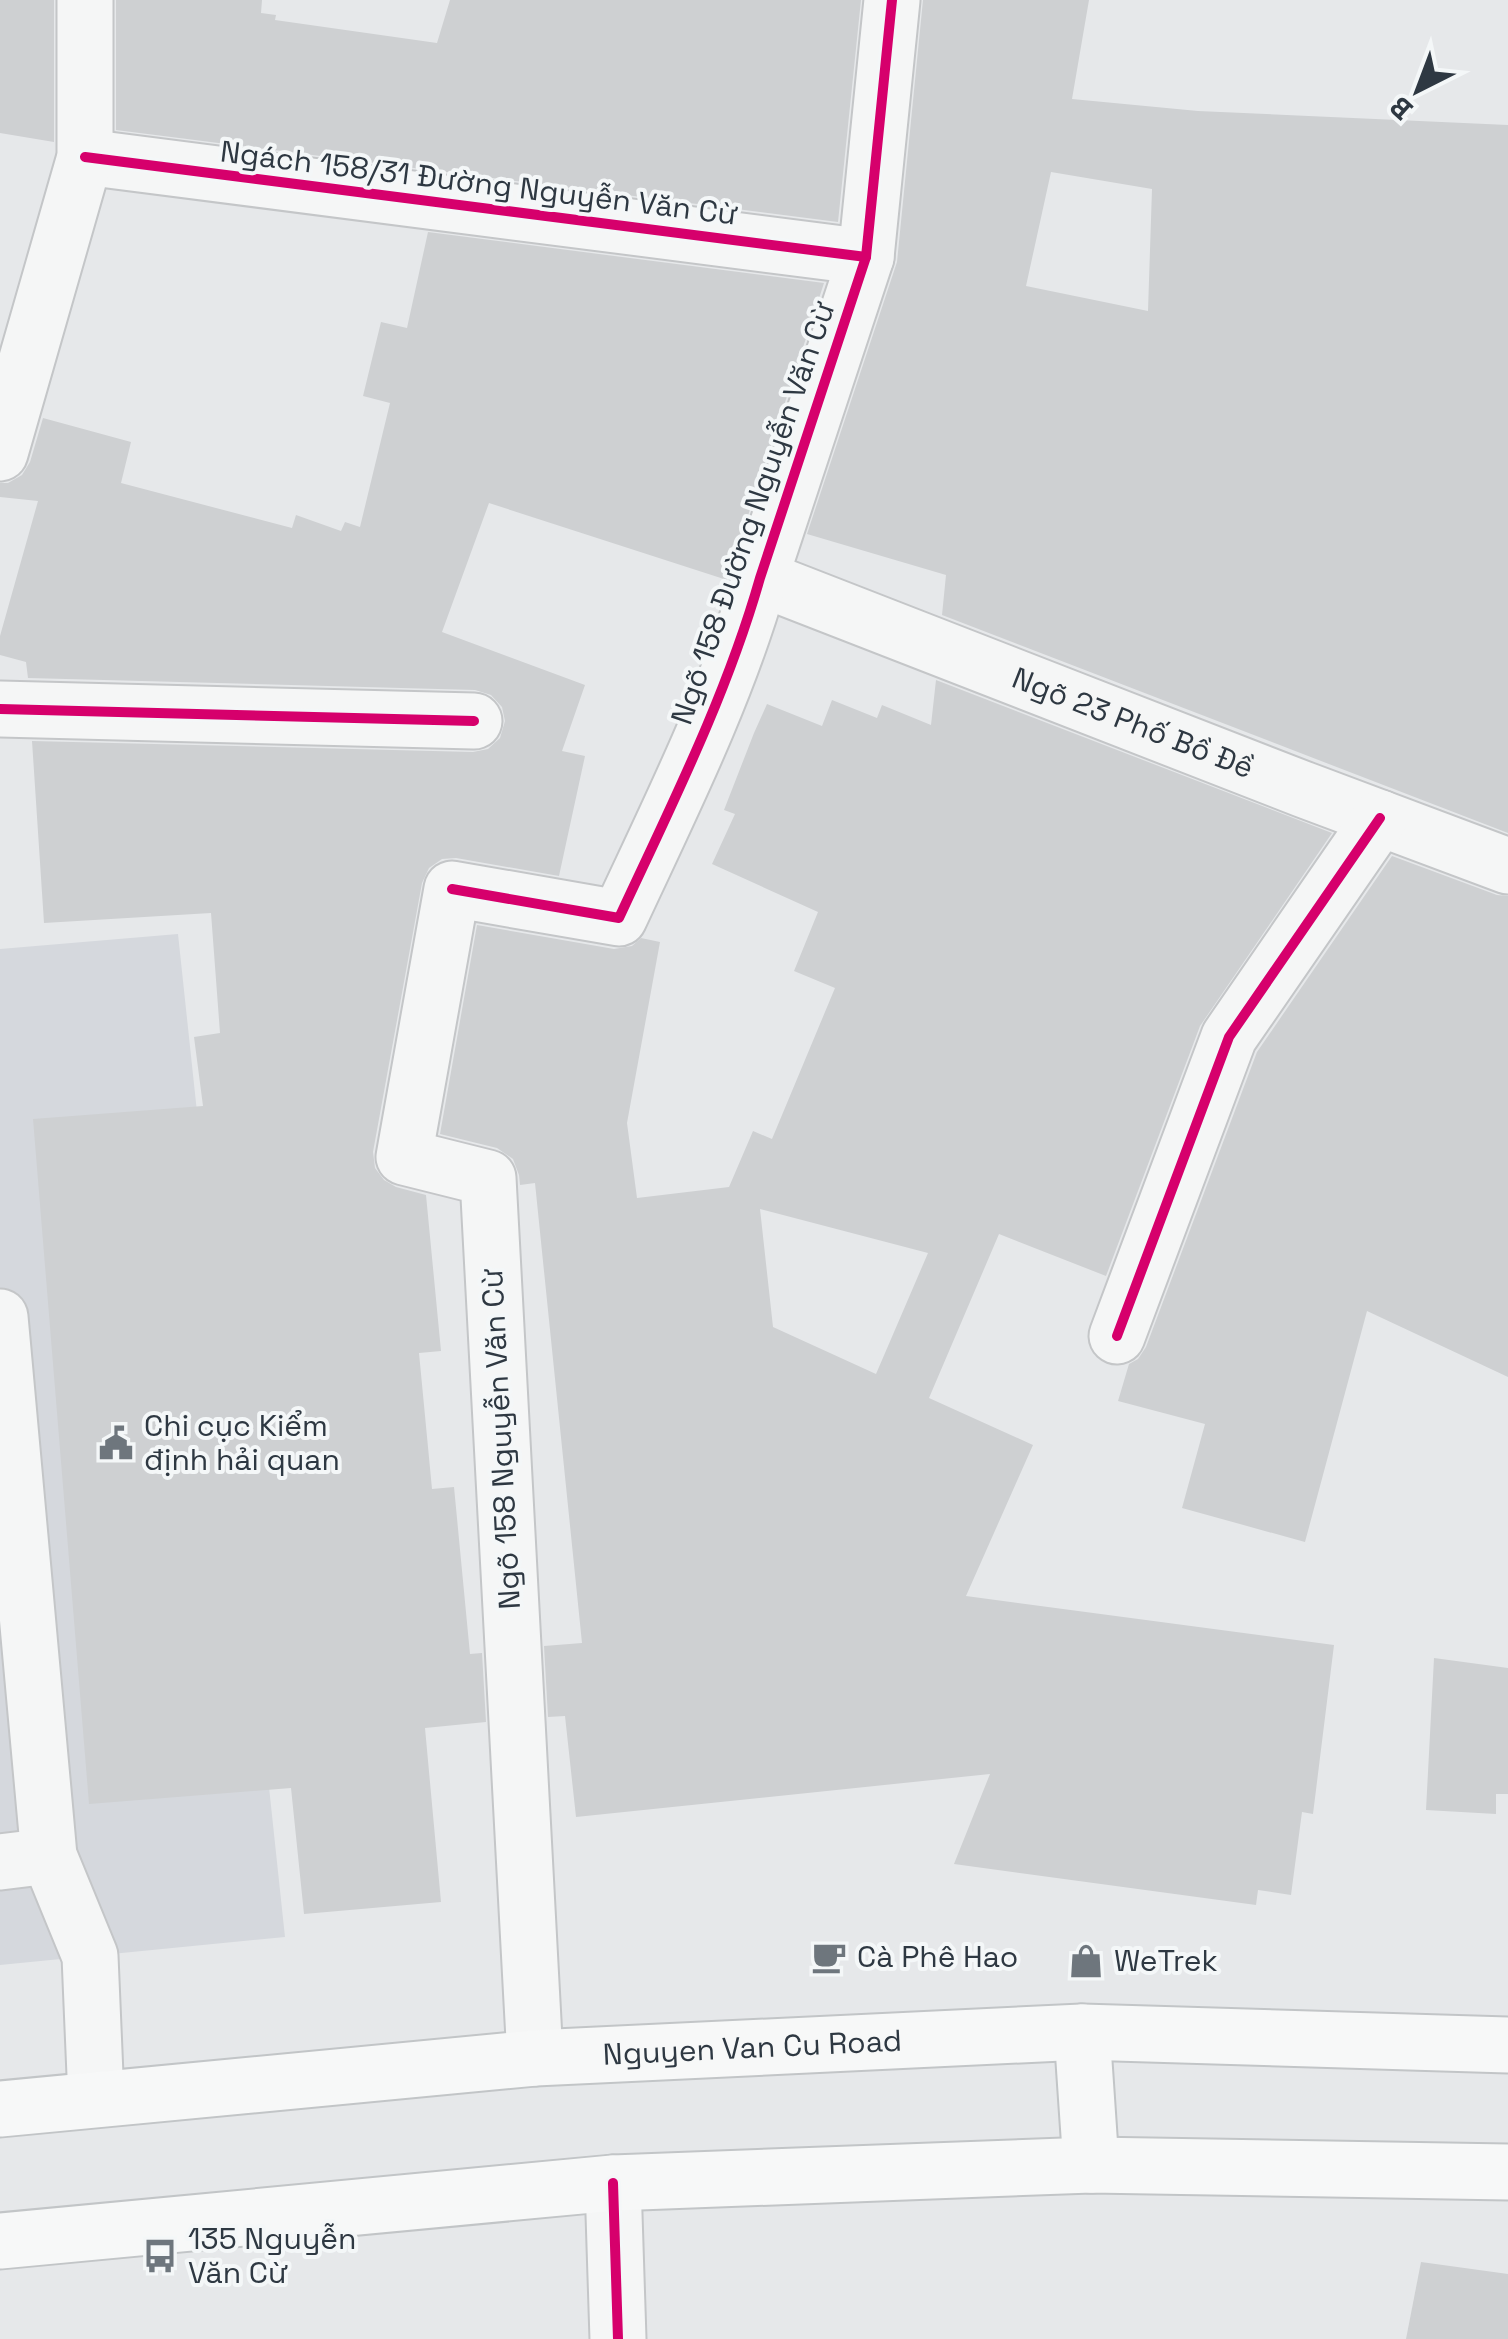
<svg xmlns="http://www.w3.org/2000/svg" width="1508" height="2339" viewBox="0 0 1508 2339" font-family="'Space Grotesk',sans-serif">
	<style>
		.built { fill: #d5d8dd }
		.building { fill: #ced0d2; fill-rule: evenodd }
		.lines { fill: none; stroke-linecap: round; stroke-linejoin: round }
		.minor-casing { stroke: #c4c6c8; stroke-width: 59 }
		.major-casing { stroke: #c2c5c7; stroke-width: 59 }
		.minor { stroke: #f5f6f6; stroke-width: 55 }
		.major { stroke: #f7f8f8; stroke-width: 55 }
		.cycleway-casing { stroke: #f4f7f8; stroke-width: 16 }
		.cycleway { stroke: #d6006c; stroke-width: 10 }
		.labels { text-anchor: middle; stroke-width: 8; stroke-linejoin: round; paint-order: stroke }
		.street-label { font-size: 30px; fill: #2e3842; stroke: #f4f7f8 }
		.poi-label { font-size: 30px; fill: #2e3842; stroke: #f4f7f8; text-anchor: start }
	</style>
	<rect width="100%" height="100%" fill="#e6e8ea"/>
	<polygon class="built" points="178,934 285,1937 0,1965 0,949"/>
	<g class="building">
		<polygon points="0,0 54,0 54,142 0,133"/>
		<polygon points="116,0 262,0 261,13 276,15 275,20 437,43 450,0 861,0 838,222 116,130"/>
		<path d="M923,0h166l-17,99 126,12 310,14v708l-566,-218 4,-40 -139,-41 90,-272zM1051,172l101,17 -4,122 -122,-25z"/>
		<polygon points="428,232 824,283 727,580 489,503 442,632 585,685 562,751 585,756 559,876 456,858 442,859 429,868 422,883 373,1152 375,1168 384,1180 396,1187 426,1195 441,1351 419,1353 432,1489 454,1487 470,1654 482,1653 486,1722 425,1728 441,1902 304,1914 291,1788 89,1804 33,1119 203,1106 194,1037 220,1033 211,913 44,923 32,741 473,752 488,749 500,738 505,721 502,707 491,695 475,690 28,678 26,662 0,655 0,636 38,501 0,497 0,483 8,483 22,475 30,462 43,418 131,442 121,483 292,528 296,515 341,531 345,522 360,527 390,403 363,396 381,322 407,328"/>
		<path d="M936,680l396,153 -132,193 -94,250 -107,-42 -70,164 104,47 -67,151 368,49 -21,169 -11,-2 -11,83 -33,-5 -2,15 -302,-41 36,-90 -414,43 -11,-101 -17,1 -4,-71 38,-3 -47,-460 -15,2 -1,-10 -6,-16 -16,-11 -57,-14 37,-209 137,24 18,-3 9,-8 19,4 -33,181 10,75 92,-11 24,-56 19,8 63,-151 -41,-17 24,-59 -106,-48 23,-50 -11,-4 30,-77 13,-29 55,22 10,-26 45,18 5,-13 49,20zM760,1209l168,44 -52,121 -103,-47z"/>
		<polygon points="1392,856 1497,895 1508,896 1508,1377 1367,1311 1305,1542 1182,1508 1205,1424 1118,1401 1129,1364 1138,1359 1146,1347 1257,1052"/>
		<polygon points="1434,1658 1508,1668 1508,1794 1496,1794 1496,1814 1426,1810"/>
		<polygon points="1421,2262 1508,2274 1508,2339 1406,2339"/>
	</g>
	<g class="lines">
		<g class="minor-casing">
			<g id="minor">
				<polyline points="85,157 866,257"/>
				<polyline points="0,453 85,157 85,0"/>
				<path id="s1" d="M760,578l545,212 203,76"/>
				<polyline points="0,709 474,721"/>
				<polyline points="0,1317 49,1856 90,1956 96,2099"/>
				<polyline points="1117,1336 1229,1037 1380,818"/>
				<polyline points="0,1862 49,1856"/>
				<path d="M535,2058l-47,-880 -84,-21 48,-268 167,29c52,-112 107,-221 141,-340l106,-321 26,-257"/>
				<polyline points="613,2183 618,2339"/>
			</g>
		</g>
		<g class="major-casing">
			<g id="major">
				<polyline points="1082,2032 1091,2165"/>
				<path id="s2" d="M0,2109l535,-51 547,-26 426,13"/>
				<polyline points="0,2241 613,2183 1091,2165 1508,2172"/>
			</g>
		</g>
		<use href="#minor" class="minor"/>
		<use href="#major" class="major"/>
		<g class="cycleway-casing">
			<g id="cycleway">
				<polyline points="85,157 866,257"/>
				<polyline points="0,709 474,721"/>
				<path d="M452,889l167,29c52,-112 107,-221 141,-340l106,-321 26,-257"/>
				<polyline points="1117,1336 1229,1037 1380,818"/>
				<polyline points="613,2183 618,2339"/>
			</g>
		</g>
		<use href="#cycleway" class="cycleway"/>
	</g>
	<defs>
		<g id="civic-bare" transform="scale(2.7)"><path d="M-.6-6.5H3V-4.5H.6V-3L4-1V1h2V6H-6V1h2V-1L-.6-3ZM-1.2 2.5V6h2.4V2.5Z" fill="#6e767d" stroke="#f4f7f8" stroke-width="2.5" paint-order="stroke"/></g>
		<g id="cafe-bare" transform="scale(2.7)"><path d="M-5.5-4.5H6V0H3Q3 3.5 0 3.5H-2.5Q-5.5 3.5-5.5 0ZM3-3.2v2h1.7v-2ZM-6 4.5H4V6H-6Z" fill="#6e767d" stroke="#f4f7f8" stroke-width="2.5" paint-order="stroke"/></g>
		<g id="shop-bare" transform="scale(2.7)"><path d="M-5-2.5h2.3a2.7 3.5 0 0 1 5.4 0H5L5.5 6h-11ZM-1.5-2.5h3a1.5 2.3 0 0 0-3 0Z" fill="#6e767d" stroke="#f4f7f8" stroke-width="2.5" paint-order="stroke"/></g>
		<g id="bus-bare" transform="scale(2.7)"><path d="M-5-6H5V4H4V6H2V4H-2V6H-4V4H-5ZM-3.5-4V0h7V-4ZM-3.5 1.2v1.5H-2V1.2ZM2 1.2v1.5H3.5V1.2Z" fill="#6e767d" stroke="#f4f7f8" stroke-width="2.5" paint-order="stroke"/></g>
	</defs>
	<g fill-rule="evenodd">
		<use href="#civic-bare" x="116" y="1443"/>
		<use href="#cafe-bare" x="829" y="1957"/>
		<use href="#shop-bare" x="1086" y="1961"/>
		<use href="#bus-bare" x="160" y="2256"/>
	</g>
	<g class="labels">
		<g class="street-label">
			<text transform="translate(479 183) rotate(7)" y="10">Ngách 158/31 Đường Nguyễn Văn Cừ</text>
			<text transform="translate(753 513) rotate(-71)" y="10">Ngõ 158 Đường Nguyễn Văn Cừ</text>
			<text dy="10" stroke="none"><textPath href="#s1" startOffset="400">Ngõ 23 Phố Bồ Đề</textPath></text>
			<text transform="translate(501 1439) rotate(-93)" y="10">Ngõ 158 Nguyễn Văn Cừ</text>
			<text dy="10" stroke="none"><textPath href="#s2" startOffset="755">Nguyen Van Cu Road</textPath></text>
		</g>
		<g class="poi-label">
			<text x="144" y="1436">Chi cục Kiểm<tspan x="144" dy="34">định hải quan</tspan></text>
			<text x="857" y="1967">Cà Phê Hao</text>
			<text x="1114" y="1971">WeTrek</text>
			<text x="188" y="2249">135 Nguyễn<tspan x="188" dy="34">Văn Cừ</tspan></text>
		</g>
	</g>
	<g transform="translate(1418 90) rotate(222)" stroke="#f4f7f8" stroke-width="8" paint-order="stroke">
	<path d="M0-8L18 38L0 25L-18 38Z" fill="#2e3842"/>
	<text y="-15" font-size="28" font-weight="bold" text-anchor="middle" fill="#2e3842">B</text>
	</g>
</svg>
